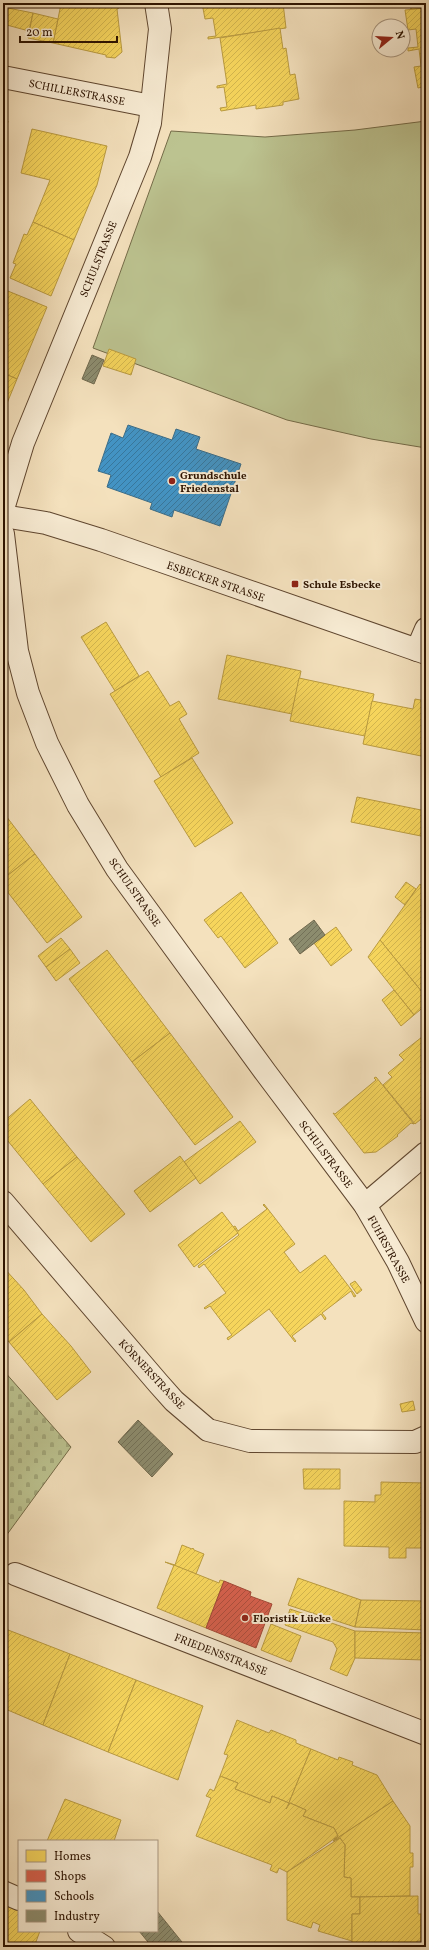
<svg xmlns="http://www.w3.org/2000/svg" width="429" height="1950" viewBox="0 0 429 1950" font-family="Vollkorn,serif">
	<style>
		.cemetery { fill: url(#cemetery-stones); stroke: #746b48 }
		.green { fill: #bcc390; stroke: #746b48 }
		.homes { fill: url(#homes-hatch); stroke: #ba9b40 }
		.shops { fill: url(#shops-hatch); stroke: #a34936 }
		.schools { fill: url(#schools-hatch); stroke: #3c6d88 }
		.industry { fill: url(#industry-hatch); stroke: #70684d }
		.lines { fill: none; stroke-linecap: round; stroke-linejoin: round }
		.street-casing { stroke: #5f462f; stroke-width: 24 }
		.street { stroke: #f8ecd4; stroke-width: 22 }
		.poi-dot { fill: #8f2418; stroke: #f8ecd4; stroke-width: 1.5 }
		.labels { text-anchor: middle; stroke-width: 4; stroke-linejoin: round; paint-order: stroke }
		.street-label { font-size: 11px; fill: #2d1300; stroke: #f8ecd4 }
		.poi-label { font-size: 11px; font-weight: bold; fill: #2d1300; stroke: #f8ecd4; text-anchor: start }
	</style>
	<defs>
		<pattern id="cemetery-stones" width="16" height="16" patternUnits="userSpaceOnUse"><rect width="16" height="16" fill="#bcc390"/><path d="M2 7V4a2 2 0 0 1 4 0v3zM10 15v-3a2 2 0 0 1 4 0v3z" fill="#a2a77a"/></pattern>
		<pattern id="homes-hatch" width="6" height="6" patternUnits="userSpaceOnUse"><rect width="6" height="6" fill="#f6d55c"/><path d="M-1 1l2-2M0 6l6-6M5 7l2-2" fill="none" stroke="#d3b64e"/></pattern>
		<pattern id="shops-hatch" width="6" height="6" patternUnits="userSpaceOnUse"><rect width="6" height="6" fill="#d6604d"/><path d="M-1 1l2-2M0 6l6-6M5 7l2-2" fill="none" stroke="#ae4e3e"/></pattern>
		<pattern id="schools-hatch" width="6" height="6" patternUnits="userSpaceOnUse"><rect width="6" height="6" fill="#4393c3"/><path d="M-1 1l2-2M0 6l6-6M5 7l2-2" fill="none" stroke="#38779c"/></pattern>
		<pattern id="industry-hatch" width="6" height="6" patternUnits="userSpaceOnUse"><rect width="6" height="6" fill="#8c8c6e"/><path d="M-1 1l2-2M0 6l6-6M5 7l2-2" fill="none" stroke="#737158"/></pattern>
	</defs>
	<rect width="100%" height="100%" fill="#f4e1bd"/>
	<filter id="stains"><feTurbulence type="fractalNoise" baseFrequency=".005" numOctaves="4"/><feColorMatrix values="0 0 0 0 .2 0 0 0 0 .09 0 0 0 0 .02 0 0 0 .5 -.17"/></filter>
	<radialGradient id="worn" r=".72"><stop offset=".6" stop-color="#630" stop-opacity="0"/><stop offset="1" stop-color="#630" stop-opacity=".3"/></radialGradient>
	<polygon class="cemetery" points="3,1370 71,1447 3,1540"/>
	<polygon class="green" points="426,121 426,448 371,439 287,420 93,348 171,131 265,137 355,130"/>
	<g class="homes">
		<polygon points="118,3 119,8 117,9 122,52 115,58 106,57 106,55 53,43 61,4"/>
		<polygon points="202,3 283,3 286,28 208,39 208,37 216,36 213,18 205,19"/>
		<polygon points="410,3 426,3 426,8 411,10"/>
		<polygon points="3,7 33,13 29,31 3,24"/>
		<polygon points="426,8 426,86 418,88 414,67 421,66 419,49 408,51 408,48 418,47 416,29 408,30 405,10"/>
		<polygon points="33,13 58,19 53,43 28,38"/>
		<polygon points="280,28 283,49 286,48 290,75 295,74 299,99 283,102 283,105 256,109 256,105 221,111 220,108 227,107 224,87 217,88 217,86 227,84 220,38"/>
		<polygon points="3,120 8,121 3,144"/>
		<polygon points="32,129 107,146 97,185 74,240 33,222 50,180 21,173"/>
		<polygon points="33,222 74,240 51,296 10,278 16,264 13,263 24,234 27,235"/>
		<polygon points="3,289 47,307 17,379 3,373"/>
		<polygon points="109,349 136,359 131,375 103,366"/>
		<polygon points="3,373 17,379 3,413"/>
		<polygon points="106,622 139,676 115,691 81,637"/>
		<polygon points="227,655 301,671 292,714 218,699"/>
		<polygon points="148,671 170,706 179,701 187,714 179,719 199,753 161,777 110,694"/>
		<polygon points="299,678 374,694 365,736 290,721"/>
		<polygon points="415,699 426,701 426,757 363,744 372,701 413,709"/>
		<polygon points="192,758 233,823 195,847 154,781"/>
		<polygon points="357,797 426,811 426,837 351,822"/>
		<polygon points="3,812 35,854 3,879"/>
		<polygon points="35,854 82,917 47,943 3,886 3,879"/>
		<polygon points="406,882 416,889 405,905 395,897"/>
		<polygon points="420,884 426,892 426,997 380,940"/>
		<polygon points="241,892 278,943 245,968 221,936 218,938 204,920"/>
		<polygon points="336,927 352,950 331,966 314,943"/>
		<polygon points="61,938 70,949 46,967 38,956"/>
		<polygon points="380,940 426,997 426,1005 414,1015 368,957"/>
		<polygon points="70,949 80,963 56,981 46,967"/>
		<polygon points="107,950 170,1033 132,1062 69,979"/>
		<polygon points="394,990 414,1015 401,1026 382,1000"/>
		<polygon points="170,1033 233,1117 195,1145 132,1062"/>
		<polygon points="422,1037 426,1043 426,1115 415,1124 383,1085 392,1077 388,1073 404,1060 399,1055"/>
		<polygon points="376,1077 414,1124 411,1123 397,1135 398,1136 376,1152 364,1153 333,1113 335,1114 376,1080 374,1078"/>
		<polygon points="30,1099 77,1157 43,1184 3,1135 3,1122"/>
		<polygon points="240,1121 256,1142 200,1184 184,1162"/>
		<polygon points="180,1156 196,1178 150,1212 134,1191"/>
		<polygon points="77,1157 125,1214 91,1242 43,1184"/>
		<polygon points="264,1204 295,1244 284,1252 300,1273 325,1255 356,1296 354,1297 351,1291 322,1313 326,1318 325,1320 321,1314 292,1336 296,1341 295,1342 269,1309 228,1340 227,1338 232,1335 210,1306 205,1309 204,1308 226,1293 204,1264 199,1268 198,1266 239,1235 233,1227 235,1226 238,1231 267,1209 263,1205"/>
		<polygon points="222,1212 238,1233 194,1267 178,1245"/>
		<polygon points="3,1267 24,1290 42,1314 9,1342 3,1335"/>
		<polygon points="355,1281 362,1290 357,1294 350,1284"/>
		<polygon points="42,1314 71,1346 91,1372 57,1400 9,1342"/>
		<polygon points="413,1401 415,1410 402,1412 400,1404"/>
		<polygon points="303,1469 340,1469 340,1489 304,1489"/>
		<polygon points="381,1482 426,1483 426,1548 406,1548 406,1558 389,1558 389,1547 344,1546 344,1501 375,1502 375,1495 381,1495"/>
		<polygon points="182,1545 192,1549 193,1548 194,1550 204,1554 196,1574 165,1562 175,1565"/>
		<polygon points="174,1565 219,1583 220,1580 224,1581 206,1628 157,1608"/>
		<polygon points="298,1578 361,1600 355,1627 288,1605"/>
		<polygon points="361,1600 426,1601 426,1630 355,1627"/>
		<polygon points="290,1609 355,1631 355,1658 347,1676 330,1669 337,1649 333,1642 285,1625"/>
		<polygon points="271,1624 301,1636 291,1662 261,1650"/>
		<polygon points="3,1628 70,1654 43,1725 3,1708"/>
		<polygon points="355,1631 426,1633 426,1660 355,1658"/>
		<polygon points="70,1654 136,1680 108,1752 43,1725"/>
		<polygon points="136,1680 203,1706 178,1780 108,1752"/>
		<polygon points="237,1720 269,1733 271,1730 296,1740 296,1743 311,1749 286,1810 289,1803 272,1796 270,1803 235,1789 238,1783 220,1776 228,1755 224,1754"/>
		<polygon points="311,1749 338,1760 339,1757 353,1762 352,1765 377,1775 393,1801 333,1841 338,1836 334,1828 303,1816 306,1810 290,1803 286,1810"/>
		<polygon points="220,1776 238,1783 235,1789 270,1803 272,1796 289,1803 286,1809 290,1803 306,1810 303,1816 334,1828 338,1836 287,1872 279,1868 277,1873 270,1870 272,1865 196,1836 211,1798 206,1796 210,1789 214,1791"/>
		<polygon points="65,1799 121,1820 114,1841 47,1841"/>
		<polygon points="393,1801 410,1826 410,1853 413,1853 413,1867 410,1867 410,1896 351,1897 351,1878 344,1877 345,1845 340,1838 333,1841"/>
		<polygon points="340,1838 345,1845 344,1877 351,1878 351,1897 360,1897 360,1914 352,1914 352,1941 318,1931 320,1925 313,1922 311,1928 287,1920 287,1872"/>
		<polygon points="418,1896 418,1914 421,1914 421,1941 417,1941 417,1947 352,1947 352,1914 360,1914 360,1897"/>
		<polygon points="3,1904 19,1911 19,1931 40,1931 34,1947 3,1947"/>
	</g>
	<polygon class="shops" points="224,1581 251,1592 250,1596 272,1604 256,1648 206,1628"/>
	<polygon class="schools" points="128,425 172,440 176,429 200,437 196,449 241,464 220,526 174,510 172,517 150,509 152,503 107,487 111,475 98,471 111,433 123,438"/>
	<g class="industry">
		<polygon points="92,355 104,360 94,384 82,379"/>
		<polygon points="314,920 325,935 300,954 289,939"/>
		<polygon points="138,1420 173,1454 152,1477 118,1442"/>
		<polygon points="157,1911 186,1947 152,1947 139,1931 157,1931"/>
	</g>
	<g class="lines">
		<g class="street-casing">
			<g id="street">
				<polyline points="3,77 151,106"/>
				<polyline points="3,509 23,443 140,157 150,123 160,29 156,3"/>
				<polyline points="3,516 46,523 101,540 426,653"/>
				<polyline points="3,534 17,651 28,693 47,743 78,805 117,869 266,1073 365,1205 398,1262 426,1321"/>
				<polyline points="417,650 426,629"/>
				<polyline points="3,1202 158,1383 174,1401 208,1430 250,1441 415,1442 426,1437"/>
				<polyline points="365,1205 426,1153"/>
				<polyline points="15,1574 426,1734"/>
				<polyline points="3,1892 19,1899"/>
				<polyline points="79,1931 104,1947"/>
			</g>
		</g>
		<use href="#street" class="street"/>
	</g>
	<g class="poi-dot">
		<circle cx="172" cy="481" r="4"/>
		<rect x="291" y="580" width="8" height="8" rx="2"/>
		<circle cx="245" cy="1618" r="4"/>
	</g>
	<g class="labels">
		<g class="street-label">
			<text transform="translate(77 92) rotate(11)" y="4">SCHILLERSTRASSE</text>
			<text transform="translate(98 259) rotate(-68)" y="4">SCHULSTRASSE</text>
			<text transform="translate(216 581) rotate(19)" y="4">ESBECKER STRASSE</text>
			<text transform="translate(135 892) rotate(55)" y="4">SCHULSTRASSE</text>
			<text transform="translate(326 1154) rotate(53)" y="4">SCHULSTRASSE</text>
			<text transform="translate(389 1249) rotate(61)" y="4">FUHRSTRASSE</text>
			<text transform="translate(152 1374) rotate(47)" y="4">KÖRNERSTRASSE</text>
			<text transform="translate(221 1654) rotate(21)" y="4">FRIEDENSSTRASSE</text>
		</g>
		<g class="poi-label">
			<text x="180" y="479">Grundschule<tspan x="180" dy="13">Friedenstal</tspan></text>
			<text x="303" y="588">Schule Esbecke</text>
			<text x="253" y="1622">Floristik Lücke</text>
		</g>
	</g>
	<rect width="429" height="1950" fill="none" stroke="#f4e1bd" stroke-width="16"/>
	<rect x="4" y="4" width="421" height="1942" fill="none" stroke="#2d1300" stroke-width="2"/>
	<rect x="8" y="8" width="413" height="1934" fill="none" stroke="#2d1300"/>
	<rect x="18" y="1840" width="140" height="92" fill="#f8ecd4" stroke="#a7957f"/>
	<rect x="26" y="1850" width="20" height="12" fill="#f6d55c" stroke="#a7957f"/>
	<text x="54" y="1860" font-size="12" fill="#2d1300">Homes</text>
	<rect x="26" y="1870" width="20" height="12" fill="#d6604d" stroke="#a7957f"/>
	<text x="54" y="1880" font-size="12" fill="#2d1300">Shops</text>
	<rect x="26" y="1890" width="20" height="12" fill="#4393c3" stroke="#a7957f"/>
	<text x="54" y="1900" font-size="12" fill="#2d1300">Schools</text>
	<rect x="26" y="1910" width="20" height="12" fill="#8c8c6e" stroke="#a7957f"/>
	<text x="54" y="1920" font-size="12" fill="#2d1300">Industry</text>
	<g transform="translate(391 38) rotate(72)"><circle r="19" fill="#f8ecd4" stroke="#a7957f"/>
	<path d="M0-3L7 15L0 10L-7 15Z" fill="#8f2418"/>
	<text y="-6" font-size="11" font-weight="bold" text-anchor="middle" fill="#2d1300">N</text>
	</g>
	<path d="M20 36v6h97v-6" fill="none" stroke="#2d1300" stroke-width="2"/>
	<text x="26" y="36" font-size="12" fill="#2d1300" stroke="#f8ecd4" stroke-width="3" paint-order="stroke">20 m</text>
	<rect width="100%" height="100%" filter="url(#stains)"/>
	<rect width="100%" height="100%" fill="url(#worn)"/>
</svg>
